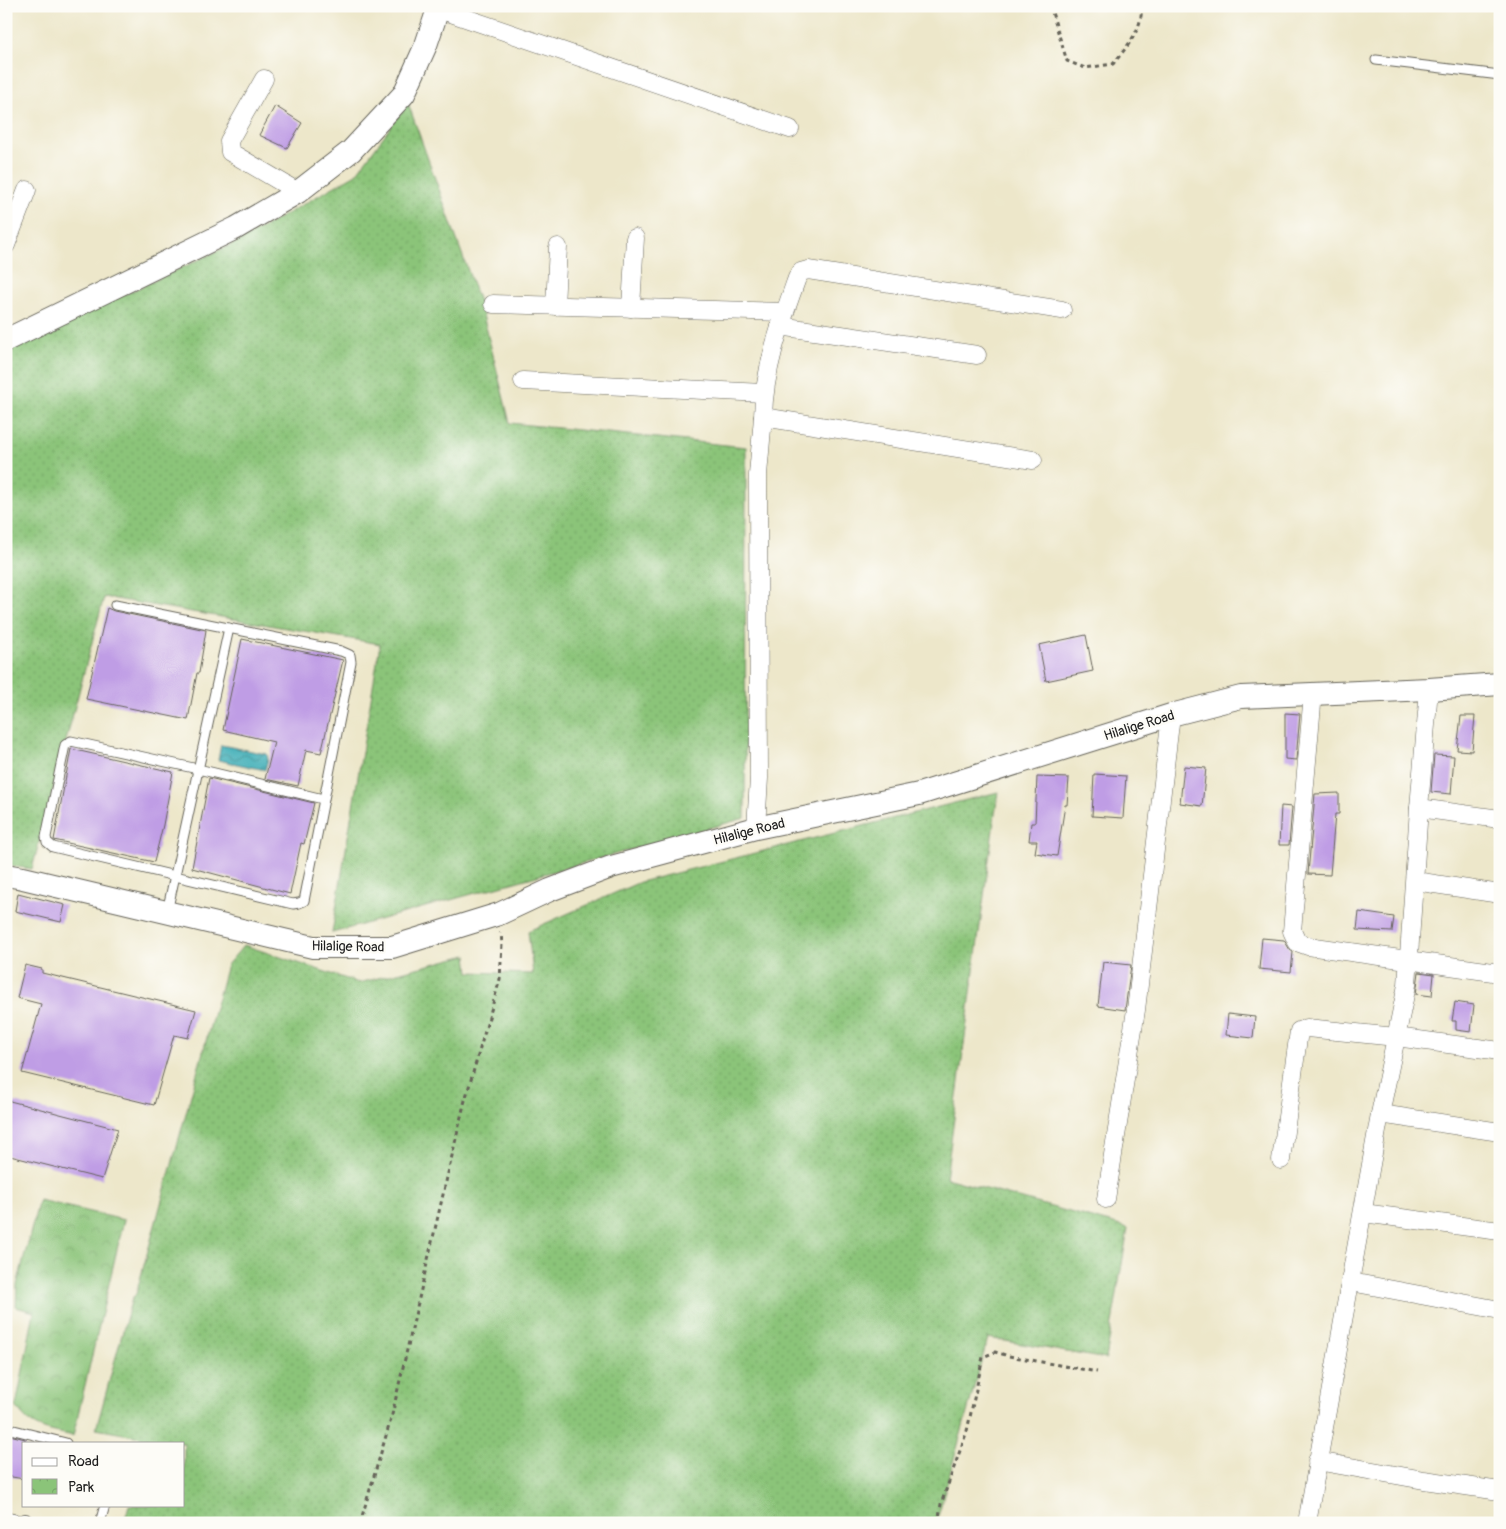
<svg xmlns="http://www.w3.org/2000/svg" width="1506" height="1529" viewBox="0 0 1506 1529" font-family="Pangolin,sans-serif">
	<style>
		.grass { fill: url(#grass-dots); stroke: #54704a }
		.park { fill: url(#park-crowns); stroke: #54704a }
		.water { fill: url(#water-waves); stroke: #2e666a }
		.building { fill: #bf9de5 }
		.lines { fill: none; stroke-linecap: round; stroke-linejoin: round }
		.service-casing { stroke: #656359; stroke-width: 11 }
		.pedestrian-casing { stroke: #656359; stroke-width: 16 }
		.minor-casing { stroke: #656359; stroke-width: 19 }
		.tertiary-casing { stroke: #656359; stroke-width: 24 }
		.path { stroke: #656359; stroke-width: 3; stroke-dasharray: 4 4; stroke-linecap: butt }
		.service { stroke: #fff; stroke-width: 9 }
		.pedestrian { stroke: #fff; stroke-width: 14 }
		.minor { stroke: #fff; stroke-width: 18 }
		.tertiary { stroke: #fff; stroke-width: 22 }
		.labels { text-anchor: middle; stroke-width: 5; stroke-linejoin: round; paint-order: stroke }
		.street-label { font-size: 14px; fill: #1c1c1c; stroke: #fdfcf7 }
	</style>
	<defs>
		<pattern id="grass-dots" width="8" height="8" patternUnits="userSpaceOnUse" patternTransform="scale(1.25)"><rect width="8" height="8" fill="#8bc479"/><path d="M2 2h.1M6 6h.1" fill="none" stroke="#77a868" stroke-width="1.8" stroke-linecap="round"/></pattern>
		<pattern id="park-crowns" width="20" height="18" patternUnits="userSpaceOnUse" patternTransform="scale(1.25)"><rect width="20" height="18" fill="#8bc479"/><path d="M2 6a3 3 0 1 1 6 0M12 15a3 3 0 1 1 6 0" fill="none" stroke="#77a868"/></pattern>
		<pattern id="water-waves" width="16" height="10" patternUnits="userSpaceOnUse" patternTransform="scale(1.25)"><rect width="16" height="10" fill="#3fafb8"/><path d="M0 5q4-4 8 0t8 0" fill="none" stroke="#348e95"/></pattern>
	</defs>
	<rect width="100%" height="100%" fill="#fdfcf7"/>
	<filter id="ink" filterUnits="userSpaceOnUse"><feTurbulence type="fractalNoise" baseFrequency=".02" numOctaves="2"/><feDisplacementMap in="SourceGraphic" scale="10" xChannelSelector="R" yChannelSelector="G"/><feConvolveMatrix kernelMatrix="1 2 1 2 8 2 1 2 1" color-interpolation-filters="sRGB"/></filter>
	<filter id="wash" filterUnits="userSpaceOnUse"><feTurbulence type="fractalNoise" baseFrequency=".0096" numOctaves="4" result="noise"/><feDisplacementMap in="SourceGraphic" scale="20" xChannelSelector="R" yChannelSelector="G"/><feGaussianBlur stdDeviation="1.12" result="paint"/><feColorMatrix in="noise" values="0 0 0 0 0 0 0 0 0 0 0 0 0 0 0 0 0 1.4 0 .05"/><feComposite in="paint" operator="in"/></filter>
	<g filter="url(#wash)">
		<rect width="100%" height="100%" fill="#ede7ca"/>
		<g class="grass">
			<polygon points="408,103 481,307 510,423 746,447 745,818 332,933 380,644 104,597 32,869 6,865 6,350 241,240 356,174"/>
			<polygon points="998,792 946,1178 1128,1228 1106,1359 988,1338 936,1523 124,1523 129,1505 184,1505 184,1443 150,1443 151,1439 96,1429 132,1298 136,1294 227,965 244,945 359,983 467,955 469,972 533,974 528,931 640,882"/>
		</g>
		<path class="park" d="M39,1200l85,20 -51,216c-25,-6 -43,-6 -57,-30l18,-94 -18,-5 1,-22z"/>
		<polygon class="water" points="221,745 267,754 268,759 265,770 218,760"/>
		<g id="blocks">
			<g class="building">
				<polygon points="275,106 302,123 287,148 259,135"/>
				<polygon points="107,608 114,611 206,630 199,673 197,673 188,720 86,699"/>
				<polygon points="1086,635 1093,671 1046,681 1039,645"/>
				<polygon points="242,639 343,660 321,753 306,750 298,786 265,779 274,742 223,730"/>
				<polygon points="1285,713 1300,714 1296,760 1285,759"/>
				<polygon points="1461,716 1475,716 1472,751 1457,750"/>
				<polygon points="71,749 173,772 163,825 154,862 54,840"/>
				<polygon points="1434,755 1454,756 1451,794 1431,792"/>
				<polygon points="1184,766 1206,768 1202,806 1180,803"/>
				<polygon points="1094,774 1126,776 1123,818 1092,816"/>
				<polygon points="1037,777 1069,778 1067,805 1065,805 1057,856 1035,853 1037,841 1029,841 1031,823 1035,823"/>
				<polygon points="209,778 314,803 304,844 301,843 290,894 192,868"/>
				<polygon points="1339,793 1339,814 1335,814 1330,875 1308,874 1315,794"/>
				<polygon points="1281,806 1292,807 1289,845 1279,845"/>
				<polygon points="18,893 65,905 61,922 15,911"/>
				<polygon points="1359,912 1394,917 1392,932 1357,930"/>
				<polygon points="1262,938 1284,940 1290,950 1293,952 1291,972 1259,969"/>
				<polygon points="1103,962 1131,965 1125,1010 1098,1006"/>
				<polygon points="25,965 42,969 42,973 196,1010 188,1038 174,1035 154,1105 22,1073 41,1004 17,998"/>
				<polygon points="1419,972 1434,974 1432,996 1416,994"/>
				<polygon points="1455,1002 1474,1005 1471,1032 1456,1030 1456,1021 1452,1021"/>
				<polygon points="1228,1014 1255,1017 1253,1038 1226,1035"/>
				<polygon points="6,1100 118,1129 102,1179 6,1155"/>
				<polygon points="6,1434 25,1439 24,1479 6,1476"/>
			</g>
		</g>
	</g>
	<g filter="url(#ink)">
		<use href="#blocks" fill-opacity="0" stroke="#656359" stroke-width="1"/>
		<g class="lines">
			<g class="service-casing">
				<g id="service">
					<polyline points="1376,60 1500,75"/>
					<polyline points="115,605 341,651 350,655 351,662 304,901 299,903 293,904 53,847 47,842 46,837 65,745 71,741 198,769 323,799"/>
					<polyline points="167,912 229,628"/>
					<polyline points="6,1428 66,1443"/>
					<polyline points="6,1517 28,1522"/>
					<polyline points="100,1523 105,1505"/>
				</g>
			</g>
			<g class="pedestrian-casing">
				<polyline id="pedestrian" points="24,1523 25,1521"/>
			</g>
			<g class="minor-casing">
				<g id="minor">
					<polyline points="439,9 790,129"/>
					<polyline points="264,79 229,141 230,152 298,192"/>
					<polyline points="6,245 27,190"/>
					<polyline points="493,304 785,312"/>
					<polyline points="555,306 558,247"/>
					<polyline points="631,308 635,238"/>
					<polyline points="780,326 977,355"/>
					<polyline points="523,381 763,393"/>
					<path d="M763,417c1,-49 18,-94 34,-139l4,-6 7,-2 254,40"/>
					<polyline points="1313,693 1292,931 1297,942 1308,946 1500,973"/>
					<polyline points="1419,808 1500,819"/>
					<polyline points="756,828 759,778 758,475 763,417 1033,460"/>
					<polyline points="1415,881 1500,894"/>
					<polyline points="1380,1114 1500,1132"/>
					<polyline points="1281,1160 1299,1031 1307,1028 1396,1037 1500,1051"/>
					<polyline points="1106,1199 1136,1010 1171,715"/>
					<polyline points="1363,1213 1500,1231"/>
					<polyline points="1351,1282 1500,1310"/>
					<polyline points="1317,1461 1424,1480 1500,1491"/>
					<polyline points="1307,1523 1380,1114 1407,985 1419,808 1429,689"/>
				</g>
			</g>
			<g class="tertiary-casing">
				<g id="tertiary">
					<polyline points="6,340 236,228 298,192 351,151 404,94 426,45 439,6"/>
					<polyline points="6,875 23,878 313,947 392,947 499,914 550,890 611,867 756,828 919,794 1171,715 1241,697 1429,689 1500,684"/>
				</g>
			</g>
			<g class="path">
				<path d="M1050,6l17,55 18,7 28,-4c13,-16 31,-36 28,-58"/>
				<polyline points="360,1523 391,1419 464,1104 500,979 502,944 501,932"/>
				<polyline points="938,1523 941,1504 967,1431 983,1357 995,1352 1009,1356 1097,1372"/>
			</g>
			<use href="#service" class="service"/>
			<use href="#pedestrian" class="pedestrian"/>
			<use href="#minor" class="minor"/>
			<use href="#tertiary" class="tertiary"/>
		</g>
	</g>
	<g class="labels">
		<g class="street-label">
			<text transform="translate(1139 725) rotate(-17)" y="5">Hilalige Road</text>
			<text transform="translate(749 831) rotate(-14)" y="5">Hilalige Road</text>
			<text transform="translate(348 946) rotate(1)" y="5">Hilalige Road</text>
		</g>
	</g>
	<rect width="1506" height="1529" fill="none" stroke="#fdfcf7" stroke-width="25"/>
	<rect x="22" y="1442" width="162" height="65" fill="#fdfcf7" stroke="#a3a29f"/>
	<rect x="32" y="1458" width="25" height="8" fill="#ffffff" stroke="#a3a29f"/>
	<text x="68" y="1466" font-size="15" fill="#1c1c1c">Road</text>
	<rect x="32" y="1479" width="25" height="15" fill="url(#park-crowns)" stroke="#a3a29f"/>
	<text x="68" y="1492" font-size="15" fill="#1c1c1c">Park</text>
</svg>
